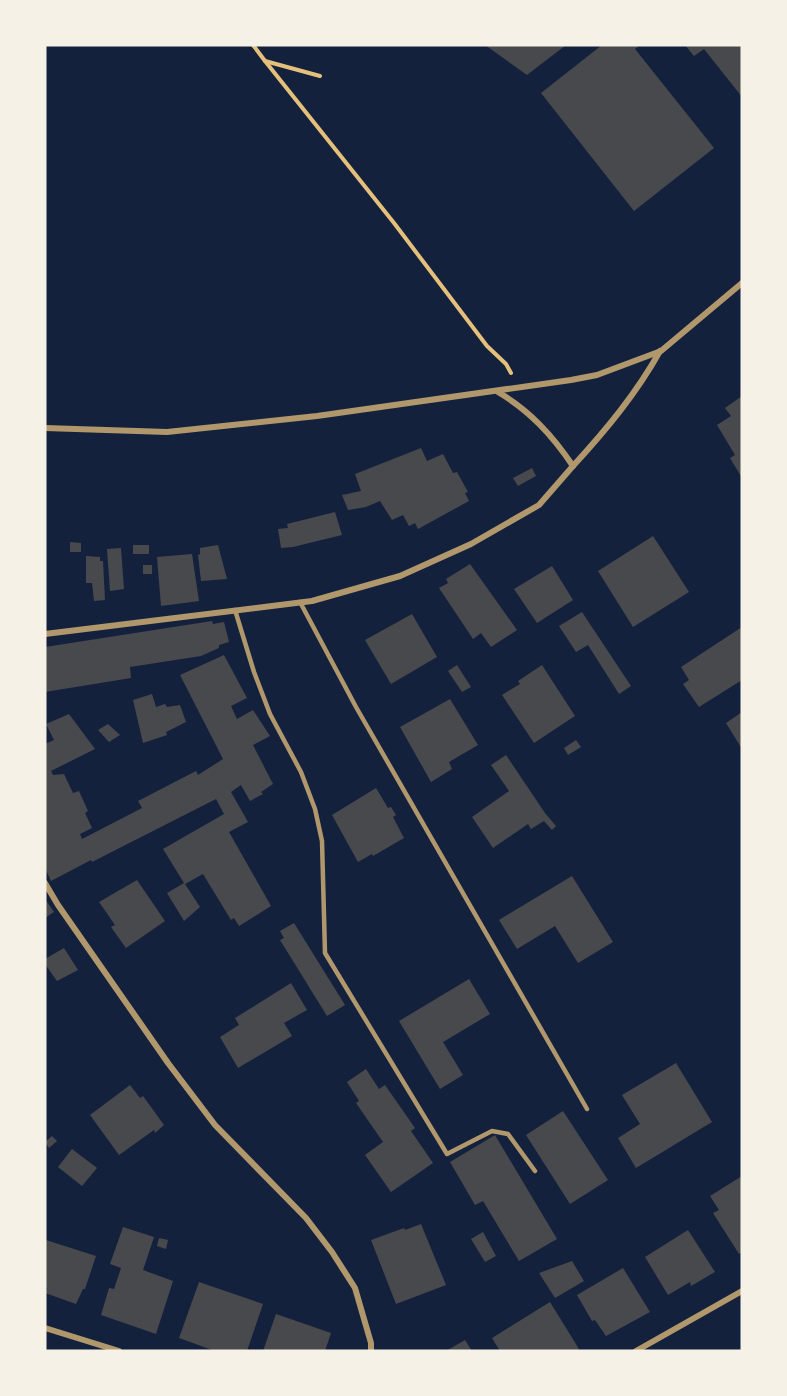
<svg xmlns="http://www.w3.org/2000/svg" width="787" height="1396" viewBox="0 0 787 1396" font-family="Mulish,sans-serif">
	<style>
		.building { fill: #48494c }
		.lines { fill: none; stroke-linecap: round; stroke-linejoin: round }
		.path { stroke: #e5c07b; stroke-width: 4 }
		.service { stroke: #b1986c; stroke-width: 4.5 }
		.minor { stroke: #b1986c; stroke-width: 6 }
	</style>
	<rect width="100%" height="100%" fill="#14213d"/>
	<g class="building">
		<polygon points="485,45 566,45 527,75"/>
		<polygon points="602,45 640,45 635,49 714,148 634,211 541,93"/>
		<polygon points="685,45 742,45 742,97 704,49 694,56"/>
		<polygon points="742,396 742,478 730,458 735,455 717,425 731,416 725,408"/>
		<polygon points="421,448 427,461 443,454 453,473 457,472 468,492 465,493 469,501 418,529 415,523 409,526 403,515 392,520 380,501 366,507 348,510 342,495 361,491 355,474"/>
		<polygon points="532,468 536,476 518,486 513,478"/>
		<polygon points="335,512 342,535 293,547 281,548 278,529 288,528 287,524"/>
		<polygon points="653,536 689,592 633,627 598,571"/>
		<polygon points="70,542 81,543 81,552 70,552"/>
		<rect x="133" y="545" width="16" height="9"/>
		<polygon points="218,545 227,579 201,581 198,555 200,554 200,548"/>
		<polygon points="121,548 124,589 110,591 107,549"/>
		<polygon points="192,554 199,601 161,606 157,557"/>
		<polygon points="86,556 100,557 100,561 103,561 105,600 94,601 92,583 86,583"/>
		<polygon points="470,564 517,630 491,647 481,633 473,639 439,588 448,583 446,579"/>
		<rect x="143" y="565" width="9" height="9"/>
		<polygon points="552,566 573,600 537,623 514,589"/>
		<polygon points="582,612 631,686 619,694 588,645 576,652 559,626"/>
		<polygon points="412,614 437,657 391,684 365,640"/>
		<polygon points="212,621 213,624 224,622 229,642 219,645 219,648 201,656 130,667 131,678 45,692 45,647"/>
		<polygon points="742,627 742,680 699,707 683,684 689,680 681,667"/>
		<polygon points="224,655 247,698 231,706 237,719 253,710 270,736 253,745 273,784 261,792 263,794 250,801 241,785 231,792 248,822 229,832 271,906 239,926 234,918 231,920 203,874 185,884 200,907 184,921 167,893 184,883 163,849 224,814 216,799 92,862 91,860 51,881 45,868 45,744 54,740 46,724 69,714 95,749 51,771 53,775 64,774 73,793 79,791 88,811 85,813 92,828 80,834 82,839 142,808 138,801 196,771 198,775 223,759 180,675"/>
		<polygon points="457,665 471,687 462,692 448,671"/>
		<polygon points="542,665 575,716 534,743 502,695 520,684 518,681"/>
		<polygon points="152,694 156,707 165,704 167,707 180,705 186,722 166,732 167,735 143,743 133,700"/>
		<polygon points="450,699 478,745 449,762 452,769 431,782 400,727"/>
		<polygon points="742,712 742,749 726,723"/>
		<polygon points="108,724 120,735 109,742 98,730"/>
		<polygon points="576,740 581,747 568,755 564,748"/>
		<polygon points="506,755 545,813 556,826 552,830 544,821 531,829 528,824 493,848 472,817 509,791 491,765"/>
		<polygon points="376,788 388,808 391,807 396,815 393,817 404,838 373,856 372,854 358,862 332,815"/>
		<polygon points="572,876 613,942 578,963 555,926 517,949 499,920"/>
		<polygon points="137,880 165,921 126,948 111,927 115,925 99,902"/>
		<polygon points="45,899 54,912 45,918"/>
		<polygon points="294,923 345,1005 327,1016 280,940 284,938 280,931"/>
		<polygon points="64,948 78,970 57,981 45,964 45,959"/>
		<polygon points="469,979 490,1014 443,1042 463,1075 440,1089 399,1021"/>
		<polygon points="291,983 307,1010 284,1023 292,1036 238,1068 220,1037 239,1025 235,1018"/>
		<polygon points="676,1063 712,1122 636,1168 618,1138 640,1124 622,1095"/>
		<polygon points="366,1069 379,1089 385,1085 415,1128 411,1131 433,1163 391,1192 365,1155 383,1142 356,1103 359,1101 347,1082"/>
		<polygon points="130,1085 140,1098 143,1096 164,1125 155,1133 154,1130 119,1155 90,1115"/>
		<polygon points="563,1111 608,1180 570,1204 526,1135"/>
		<polygon points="495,1135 557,1239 519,1261 483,1201 475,1205 450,1162"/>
		<polygon points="52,1136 57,1141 49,1148 45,1142"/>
		<polygon points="72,1149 97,1168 82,1186 58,1167"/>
		<polygon points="742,1176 742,1252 739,1254 713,1213 719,1210 710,1196"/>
		<polygon points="421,1224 446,1285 396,1304 371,1240 404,1228 405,1230"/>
		<polygon points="123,1227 154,1237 143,1270 173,1281 156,1334 101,1315 109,1288 114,1289 121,1268 110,1264"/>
		<polygon points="688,1230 715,1272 691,1286 690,1282 668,1295 645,1257"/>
		<polygon points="483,1232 496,1256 485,1262 471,1239"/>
		<polygon points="159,1238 168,1240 166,1249 157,1246"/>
		<polygon points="46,1240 96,1256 85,1289 83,1289 76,1304 45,1293 47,1288 45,1288"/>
		<polygon points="572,1261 584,1281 555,1298 539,1273"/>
		<polygon points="623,1268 650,1312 606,1336 595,1320 592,1321 577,1295"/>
		<polygon points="199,1282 263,1304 247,1351 215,1351 179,1338"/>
		<polygon points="550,1302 579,1349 576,1351 500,1351 492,1338"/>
		<polygon points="276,1314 331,1333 325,1351 263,1351"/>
		<polygon points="465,1340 472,1351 446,1351"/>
	</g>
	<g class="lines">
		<g class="path">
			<polyline points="253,45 265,61 320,76"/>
			<polyline points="265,61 394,223 487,346 506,364 511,373"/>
		</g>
		<g class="service">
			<polyline points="300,602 356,707 587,1109"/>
			<polyline points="235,610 254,672 270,714 301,772 315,809 322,841 325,953 447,1154 492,1131 508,1134 535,1171"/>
		</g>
		<g class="minor">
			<path d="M498,392c32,19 54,43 75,74 33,-36 63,-72 87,-115"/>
			<polyline points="45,428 167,432 317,416 571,380 597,375 661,351 742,283"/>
			<polyline points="45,634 312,601 400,576 471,544 539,505 573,466"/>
			<polyline points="45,883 58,905 168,1063 215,1125 306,1218 332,1252 355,1288 371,1343 371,1351"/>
			<polyline points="45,1328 119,1351"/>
			<polyline points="636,1351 742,1291"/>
		</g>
	</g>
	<rect width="787" height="1396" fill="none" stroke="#f6f1e7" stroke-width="93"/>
</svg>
